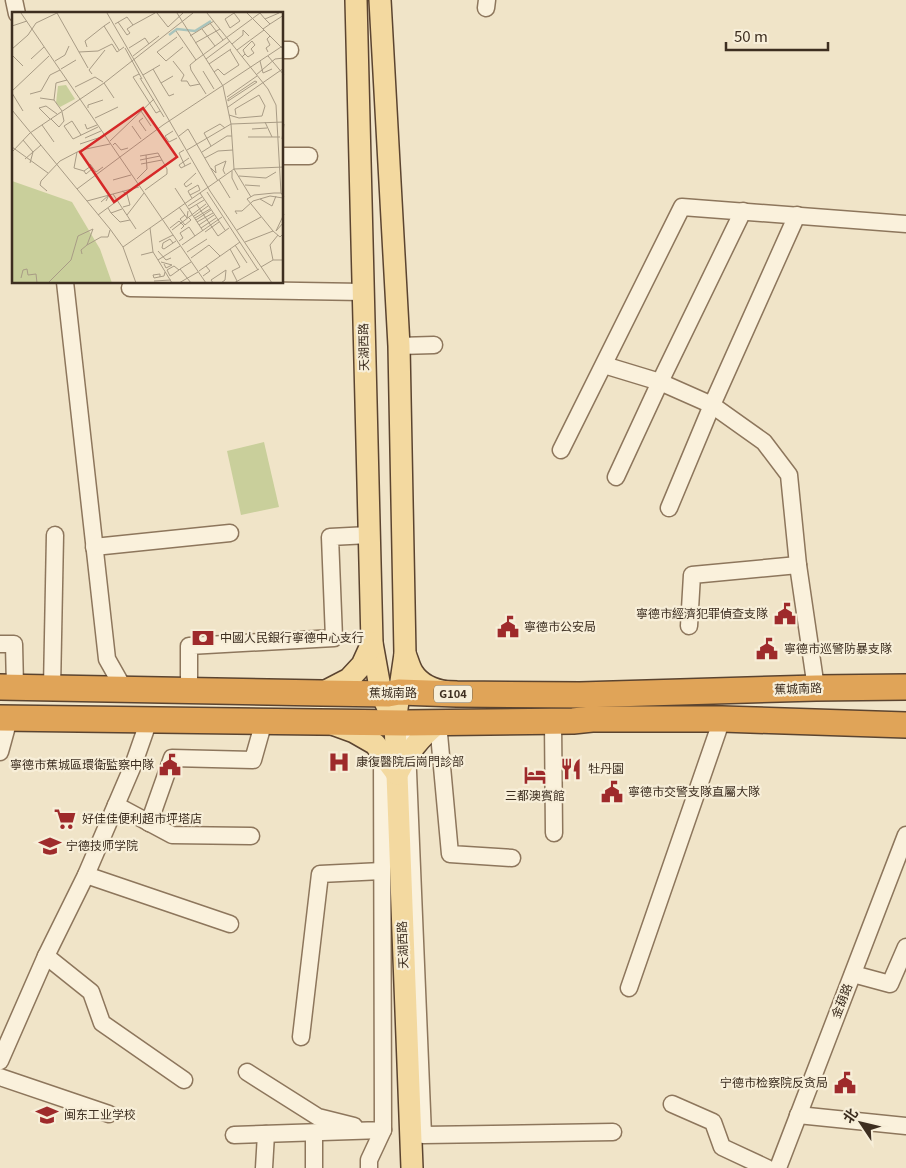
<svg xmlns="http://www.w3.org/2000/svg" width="906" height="1168" viewBox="0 0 906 1168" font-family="Georgia,'Noto Sans SC',serif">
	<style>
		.green { fill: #c9cf9b }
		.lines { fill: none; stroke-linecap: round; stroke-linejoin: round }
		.minor-casing { stroke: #8d765c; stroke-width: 19 }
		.major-casing { stroke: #5b4430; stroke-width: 24 }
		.highway-casing { stroke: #5b4430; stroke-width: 28 }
		.minor { stroke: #faf1dc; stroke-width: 16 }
		.major { stroke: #f3d9a0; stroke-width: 21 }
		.highway { stroke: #e0a458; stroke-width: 25 }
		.labels { text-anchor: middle; stroke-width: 4.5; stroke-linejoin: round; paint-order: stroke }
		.shield { fill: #f7eed8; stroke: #756857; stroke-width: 1 }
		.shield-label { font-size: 11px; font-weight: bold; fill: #3d2e20 }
		.street-label { font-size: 12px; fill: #3d2e20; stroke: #f7eed8 }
		.poi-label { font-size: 12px; fill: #3d2e20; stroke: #f7eed8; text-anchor: start }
		.inset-river { fill: none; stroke: #a9c4bc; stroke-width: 2.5 }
		.inset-road { fill: none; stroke: #a89b85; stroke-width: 1 }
		.view { fill: #d62828; fill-opacity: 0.15; stroke: #d62828; stroke-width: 2.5 }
		.inset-edge { fill: none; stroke: #3d2e20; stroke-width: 2.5 }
	</style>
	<rect width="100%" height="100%" fill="#f0e4c8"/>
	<polygon class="green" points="264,442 279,507 241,515 227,451"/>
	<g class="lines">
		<g class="minor-casing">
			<g id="minor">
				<polyline points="14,0 17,14"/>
				<polyline points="486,8 487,0"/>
				<polyline points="282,50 290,50"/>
				<polyline points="282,156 309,156"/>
				<polyline points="65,282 107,659 124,689"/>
				<polyline points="130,288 363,292"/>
				<polyline points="399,346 434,345"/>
				<polyline points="604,365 660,382 712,405 764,442 789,475 798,565 816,688"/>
				<polyline points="561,450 682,207 906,224"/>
				<polyline points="616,477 660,382 743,211"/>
				<polyline points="669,508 712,405 797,215"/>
				<polyline points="94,547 230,533"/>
				<polyline points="689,626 692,575 798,565"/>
				<polyline points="0,644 14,644 15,687"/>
				<polyline points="52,688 55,535"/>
				<polyline points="189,691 189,646 334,638 330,537 369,535"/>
				<polyline points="553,721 554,833"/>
				<polyline points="406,723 423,1135 613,1132"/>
				<polyline points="438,723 450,854 512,858"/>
				<polyline points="0,752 9,719"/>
				<polyline points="116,805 172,835 251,836"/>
				<polyline points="149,823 172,758 253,760 264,721"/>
				<polyline points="86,875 230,924"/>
				<polyline points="46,956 91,992 102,1023 184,1080"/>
				<polyline points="853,974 890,984 906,947"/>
				<polyline points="629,988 722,719"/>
				<polyline points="301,1037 320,874 382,871"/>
				<polyline points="0,1061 46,956 86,875 134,763 149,720"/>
				<polyline points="247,1072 318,1117 354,1126"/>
				<polyline points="0,1077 109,1114"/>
				<polyline points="672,1104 713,1122 722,1147 767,1168"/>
				<polyline points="798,1115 906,1126"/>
				<polyline points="314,1133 314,1168"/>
				<polyline points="234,1135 383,1130 382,749"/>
				<polyline points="264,1168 266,1134"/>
				<polyline points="369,1168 369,1160 383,1130"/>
				<polyline points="778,1168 906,835"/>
			</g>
		</g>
		<g class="major-casing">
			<g id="major">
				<polyline points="356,0 372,643 381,693 388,708"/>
				<polyline points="380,0 399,346 405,654 395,722 412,1168"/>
				<path d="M405,654c3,6 4,13 8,19 7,11 21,17 34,19"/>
				<polyline points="322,693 349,679 362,665 372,643"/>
				<polyline points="332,724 354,732 375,744 397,774"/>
				<path d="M397,774c12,-22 21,-35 41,-51"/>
			</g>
		</g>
		<g class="highway-casing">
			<g id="highway">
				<polyline points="0,687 322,693 388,694 399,692 457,694 580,695 816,688 906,687"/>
				<polyline points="0,718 406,723 573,721 592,719 722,719 906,725"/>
			</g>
		</g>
		<use href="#minor" class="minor"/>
		<use href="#major" class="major"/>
		<use href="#highway" class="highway"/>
	</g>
	<defs>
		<g id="civic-bare" transform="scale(1.725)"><path d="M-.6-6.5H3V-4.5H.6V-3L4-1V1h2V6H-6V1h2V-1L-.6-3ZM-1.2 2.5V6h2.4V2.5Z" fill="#9e2a2b" stroke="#f7eed8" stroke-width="2.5" paint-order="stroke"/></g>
		<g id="bank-bare" transform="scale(1.725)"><path d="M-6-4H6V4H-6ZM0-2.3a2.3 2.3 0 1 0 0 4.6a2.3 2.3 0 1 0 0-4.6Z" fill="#9e2a2b" stroke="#f7eed8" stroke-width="2.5" paint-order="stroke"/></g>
		<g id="hospital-bare" transform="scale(1.725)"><path d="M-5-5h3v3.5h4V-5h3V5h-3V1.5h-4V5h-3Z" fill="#9e2a2b" stroke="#f7eed8" stroke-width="2.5" paint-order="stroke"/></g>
		<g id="restaurant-bare" transform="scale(1.725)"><path d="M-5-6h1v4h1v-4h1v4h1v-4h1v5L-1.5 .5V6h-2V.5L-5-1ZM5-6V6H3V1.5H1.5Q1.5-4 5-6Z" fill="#9e2a2b" stroke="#f7eed8" stroke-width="2.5" paint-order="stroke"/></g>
		<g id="hotel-bare" transform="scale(1.725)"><path d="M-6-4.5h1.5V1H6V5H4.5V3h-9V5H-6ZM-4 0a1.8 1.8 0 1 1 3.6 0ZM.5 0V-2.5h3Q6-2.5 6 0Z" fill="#9e2a2b" stroke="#f7eed8" stroke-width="2.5" paint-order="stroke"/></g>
		<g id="supermarket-bare" transform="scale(1.725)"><path d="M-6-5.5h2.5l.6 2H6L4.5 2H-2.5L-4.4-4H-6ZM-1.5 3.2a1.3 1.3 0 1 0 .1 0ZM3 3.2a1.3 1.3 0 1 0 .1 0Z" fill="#9e2a2b" stroke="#f7eed8" stroke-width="2.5" paint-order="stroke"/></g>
		<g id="school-bare" transform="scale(1.725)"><path d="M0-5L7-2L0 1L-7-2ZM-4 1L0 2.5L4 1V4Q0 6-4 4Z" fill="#9e2a2b" stroke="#f7eed8" stroke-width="2.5" paint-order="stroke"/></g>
	</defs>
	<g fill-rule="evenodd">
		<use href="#civic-bare" x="785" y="614"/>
		<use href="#civic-bare" x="508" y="627"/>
		<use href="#bank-bare" x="203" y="638"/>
		<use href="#civic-bare" x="767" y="649"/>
		<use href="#hospital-bare" x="339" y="762"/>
		<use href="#civic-bare" x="170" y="765"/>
		<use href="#restaurant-bare" x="571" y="769"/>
		<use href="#hotel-bare" x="535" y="775"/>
		<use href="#civic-bare" x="612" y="792"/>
		<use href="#supermarket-bare" x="65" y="819"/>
		<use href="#school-bare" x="50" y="846"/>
		<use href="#civic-bare" x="845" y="1083"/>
		<use href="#school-bare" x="47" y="1115"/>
	</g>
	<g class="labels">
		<rect class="shield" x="434" y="685.5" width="38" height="17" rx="4"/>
		<g class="shield-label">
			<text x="453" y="698">G104</text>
		</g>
		<g class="street-label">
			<text transform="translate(364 347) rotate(-91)" y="4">天湖西路</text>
			<text transform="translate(798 689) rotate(-2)" y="4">蕉城南路</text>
			<text x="393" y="697">蕉城南路</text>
			<text transform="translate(403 945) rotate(-92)" y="4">天湖西路</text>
			<text transform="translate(842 1001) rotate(-69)" y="4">金葫路</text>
		</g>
		<g class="poi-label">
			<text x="768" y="618" text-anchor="end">寧德市經濟犯罪偵查支隊</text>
			<text x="524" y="631">寧德市公安局</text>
			<text x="220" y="642">中國人民銀行寧德中心支行</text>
			<text x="784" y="653">寧德市巡警防暴支隊</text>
			<text x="356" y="766">康復醫院后崗門診部</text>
			<text x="154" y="769" text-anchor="end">寧德市蕉城區環衛監察中隊</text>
			<text x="588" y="773">牡丹園</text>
			<text x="628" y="796">寧德市交警支隊直屬大隊</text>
			<text x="535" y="800" text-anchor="middle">三都澳賓館</text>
			<text x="82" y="823">好佳佳便利超市坪塔店</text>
			<text x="66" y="850">宁德技师学院</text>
			<text x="828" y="1087" text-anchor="end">宁德市检察院反贪局</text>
			<text x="64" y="1119">闽东工业学校</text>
		</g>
	</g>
	<g transform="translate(12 12)">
		<rect width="271" height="271" fill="#f0e4c8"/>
		<path d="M54,73l9,14 -15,8 -4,-4 2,-17zM0,169l60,21 28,47 12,34h-100z" fill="#c9cf9b"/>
		<path class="inset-river" d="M157,23l8,-6 18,2 16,-10"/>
		<path class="inset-road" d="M9,1l185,270M45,1l31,55M95,1l103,178 62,92M145,1l11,14 15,-14M165,1l46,73 8,38 3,45 17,28M195,1l61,76 8,16 5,88M222,1l6,8 -10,7 -5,-9zM235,1l37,37M98,10l-6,4 15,24M106,10l9,13 3,-2 -3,-4 6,-4M198,11l13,17M103,12l12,-7 6,8 22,-12M258,12l14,-9M0,14l15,-5M190,17l13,17M251,17l7,-5 -5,-5 14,-6M164,19l20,29 64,-47 5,6M178,24l24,-15M165,25l-20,15 9,9 17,-14M183,31l25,-14M220,32l11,-9v-5l6,6M75,35l-2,-6 19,-15M113,36l17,31M117,36l16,-10 4,6M0,37l16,-14 8,-12 21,-10M225,38l27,-20M67,40l19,-1 14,-7 5,8 7,-5M256,40l-2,-4 4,-3 -3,-6 3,-3M0,43l11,11M121,44l26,-20M256,44l16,19M230,45l3,-3 -2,-4 9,-9 3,4 -4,4 3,4 -6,4 -3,-3M19,47l13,-12M194,47l24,-18M184,48l-6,5 1,5 15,24M43,49l10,-6 4,-9M161,49l11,14 -3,6h6l3,5 10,-2M248,49l3,12 9,-4M197,52l22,-15M49,57l15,-9M141,57l8,14 12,-7M191,59l11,18M202,60l4,-3 6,6 15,-10 -9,-15M80,62l-3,-4 16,-20M127,62l-6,3 23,36 4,-2M131,63l17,-10M244,63l19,-16 9,-1M128,66l24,39M243,69l2,1 -29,19v-2zM92,71l10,15M149,71l8,13 5,-2M63,75l20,-10 8,5M0,79l37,-35M0,81l11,18M18,82l11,-3 9,-16 10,-5M215,85l30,-21M28,86l14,2 8,11M42,88l2,-17 11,-3M216,95l56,-39M76,96v-3l15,-5M0,98l98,119 13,18 13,36M129,99l10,15M217,103l10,3 23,-2 3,-10 -6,-11 -24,14 1,6M83,106l23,-11M131,106l-4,3 7,10M38,107l-11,-11 7,-2 11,8M39,107l8,8 5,-6 -2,-9M253,110l7,15M73,112l2,5 10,-4M30,113l12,17M120,114l9,13M240,117l15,-1M161,119l-8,5 4,6 8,-4M18,121l74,-50 89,-70M69,123l-9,-14 -8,5 9,13 25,-12M167,124l9,-7 30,52M236,125h32M73,126l16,-7M270,127l2,-15M11,128l10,12 -3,11M98,129l44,-42M68,132l24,-8M101,133l2,-2 6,7 7,-2M199,134l-7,-13 16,-9 5,4M0,135l36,26M172,138l-5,3 6,13 6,-3M175,138l44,-26 53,-2M0,140l18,-19M65,140l-3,16 10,3M190,140l25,-16h5M128,144l18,-3 9,16v5l-22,16M193,146l13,-7 15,-1M13,147l16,-14M128,148l20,-4M78,152l6,8 7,-5M129,152l21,-4M79,154l-7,5 2,3 7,-6M173,154l-4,2 -2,-3 10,-7M199,156l5,5 -1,-7 11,-5 -3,9 2,4M220,159v7l6,12M227,164l27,2 10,-6M125,167l10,-10 -1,-14M101,168l18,-5M207,168l11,18M180,171l-6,4 -2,-3 12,-11M233,173l15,1M163,176l28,43M65,177l86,-64 121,-80M35,179l-7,-6 1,-4 19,-20 21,-11 29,-6M110,179l5,3 3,11 -7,2M195,180l51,78M188,181l25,37M101,182l23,35M178,183l10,-5 -2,-5 -10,6 2,4 2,3M248,187l12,7 4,-10M75,189l52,-14M89,190l8,-7 -3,6M185,193l21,31 11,-8M176,194l14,-9M167,195l8,11 1,-7M96,196l3,5 11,-4M177,197l15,-9M99,201l9,9 10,-2M225,202l-2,-3h7l11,-10 17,-5 13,2M272,202l-8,17 8,-9M86,203l19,-14M115,203l17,-22M173,203l-5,4 5,6 6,-5 -3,-3M182,204l14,-10M183,206l15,-9M184,208l15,-10M185,210l16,-9M187,213l15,-10M138,216l3,24M158,216l9,-7 5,5 -3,3M189,216l15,-10M160,218l34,-26M225,218l24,-13M261,219l-26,-32 7,-4 20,-2h7l3,4M193,220l14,-10M167,229l4,-3 -3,-5 9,-6 6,9M147,230l14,-7M233,230l28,-11 7,6 4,-4M161,231l-3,-4 -7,4 -1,5 2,1 12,-8M170,233l40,-28M223,233l12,18M111,235l111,-78 50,-2M218,237l10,18 -8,4 5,10M146,239l8,9 5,-2M175,240l20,-13M70,242l-1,-4 6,-5 14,-8h7l2,-7M129,243l12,-3 5,8M179,246l18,-13 11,11M261,248l-3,-15 8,-10M149,250l11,3 -6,3 -2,-4M249,255l12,-7h11M167,258l-5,-4 -7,4 3,6 2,-1 4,-3 3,-2 1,-1M187,259l41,-29M191,264l7,-5 -4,-5M148,265v-3l-7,1 1,3 10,-2 1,-4M9,266l2,-8 4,-1 1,6 8,-1 1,9M142,269l17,-1M36,271l23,-23 7,-24 15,-7 -6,16M160,271l-14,-23 22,-14M167,271l19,-11M179,271l-11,-14 11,-7M201,271l-2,-3 15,-10 -1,10 -4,3M222,271l25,-14"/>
		<path class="view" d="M131,96l34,49 -63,45 -34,-50z"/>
		<rect width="271" height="271" class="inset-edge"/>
	</g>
	<g transform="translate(861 1123) rotate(305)" stroke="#f7eed8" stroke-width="4" paint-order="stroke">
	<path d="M0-4L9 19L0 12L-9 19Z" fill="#3d2e20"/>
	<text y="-8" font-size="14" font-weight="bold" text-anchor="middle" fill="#3d2e20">北</text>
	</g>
	<path d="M726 42v8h102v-8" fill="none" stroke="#3d2e20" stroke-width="2.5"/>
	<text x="734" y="42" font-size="15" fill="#3d2e20" stroke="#f7eed8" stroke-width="4" paint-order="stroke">50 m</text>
</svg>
